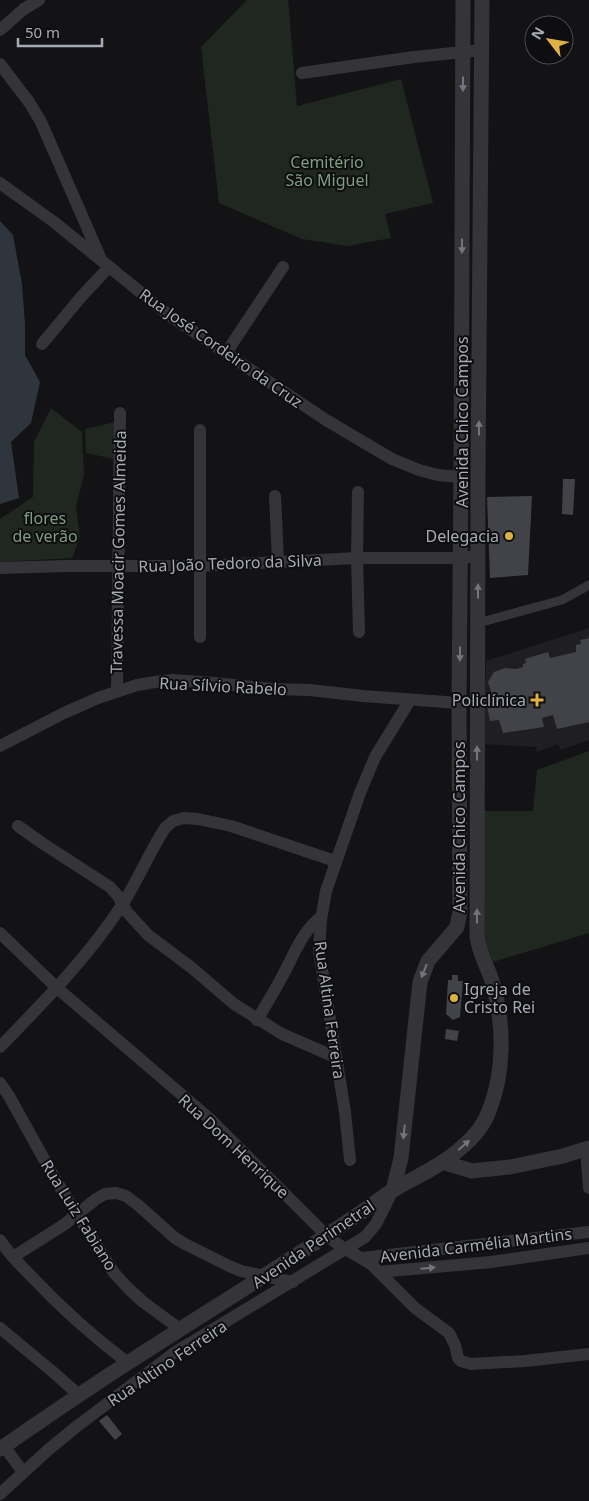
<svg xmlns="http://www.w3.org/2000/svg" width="589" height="1501" viewBox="0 0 589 1501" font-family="'Noto Sans',sans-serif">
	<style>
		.built { fill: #1f1f22 }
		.green { fill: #202721 }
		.water { fill: #2e353c }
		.building { fill: #424348 }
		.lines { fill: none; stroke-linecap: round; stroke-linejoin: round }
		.pedestrian { stroke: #353539; stroke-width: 9 }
		.minor { stroke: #353539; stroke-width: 12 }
		.tertiary { stroke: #353539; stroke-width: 15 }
		.oneway { fill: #73757d }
		.poi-dot { fill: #e1b13f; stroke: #0e0e10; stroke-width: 2 }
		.labels { text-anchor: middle; stroke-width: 4; stroke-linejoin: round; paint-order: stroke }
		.park-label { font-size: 16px; fill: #7f9d82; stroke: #0e0e10 }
		.street-label { font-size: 16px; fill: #a6aab4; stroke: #0e0e10 }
		.poi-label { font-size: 16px; fill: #a6aab4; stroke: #0e0e10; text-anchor: end }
	</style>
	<rect width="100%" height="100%" fill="#131315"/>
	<polygon class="built" points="589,628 589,740 561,750 558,744 537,752 536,747 483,744 486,661"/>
	<g class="green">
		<polygon points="247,0 288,0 297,106 401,79 433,203 385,214 391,238 347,246 302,239 219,203 201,47"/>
		<polygon points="51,408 82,432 84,475 76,506 80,537 72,558 0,562 0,519 33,497 34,442"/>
		<polygon points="120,421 114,459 86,453 85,429"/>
		<polygon points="589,751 589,933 493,962 483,942 484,811 533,811 537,770"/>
	</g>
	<polygon class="water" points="0,221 13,235 22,284 25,324 25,355 40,382 31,423 11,442 19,498 0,504"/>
	<g class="building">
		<polygon points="563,479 575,479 573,515 562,514"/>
		<polygon points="532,496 528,575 490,578 487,497"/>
		<polygon points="589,638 589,722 557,729 553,715 542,718 544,727 503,733 499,720 490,721 485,697 492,695 488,682 494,672 505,668 516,669 523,667 523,664 526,663 525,659 548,652 550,658 576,652 576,645 581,644 580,640"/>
		<polygon points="452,975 458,975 458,981 463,981 460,1017 453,1020 446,1014 448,980 452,980"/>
		<polygon points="446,1029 459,1031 457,1041 445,1039"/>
		<polygon points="107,1415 122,1434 115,1440 99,1421"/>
	</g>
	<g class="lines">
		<polyline class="pedestrian" points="478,623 562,600 589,585"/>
		<g class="minor">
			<polyline points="0,30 24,9 39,0"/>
			<polyline points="0,64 29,102 41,122 100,257"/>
			<polyline points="302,73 414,57 482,50"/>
			<polyline points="0,183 54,222 166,313 326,420 392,459 419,470 438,475 461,477"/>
			<polyline points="42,344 81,297 109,267"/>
			<polyline points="226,353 283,267"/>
			<polyline points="358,492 357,558 359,632"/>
			<polyline points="275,496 278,561"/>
			<polyline points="0,568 65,566 199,566 357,558 460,558 478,556"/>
			<polyline points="200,637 200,430"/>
			<polyline points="117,691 120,413"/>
			<polyline points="0,746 64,713 98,698 137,685 155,682 172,680 214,683 272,689 310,690 363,696 459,703"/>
			<polyline points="18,826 42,843 110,887 118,896 127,912 148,935 192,968 234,1004 282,1034 335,1057"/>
			<polyline points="0,933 57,988 210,1119 327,1236 339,1245 371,1264 415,1308 449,1333 455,1345 458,1358 461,1361 471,1364 525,1361 589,1354"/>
			<path d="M257,1020c9,-15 18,-30 26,-45 11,-20 19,-44 38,-58"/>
			<path d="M0,1047c43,-44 88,-90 122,-142 16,-25 27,-52 43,-77l8,-7 11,-3 14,1 33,7 104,35"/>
			<polyline points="0,1083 9,1096 55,1179 114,1273 129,1289 143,1302 180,1329"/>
			<polyline points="586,1149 589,1188"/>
			<polyline points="350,1160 345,1112 319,951 321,920 326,891 360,793 375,757 410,700"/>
			<path d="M0,1240c9,14 21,26 33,38 29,31 61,59 95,85"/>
			<polyline points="13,1257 65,1224 96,1199 105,1194 116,1193 126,1196 138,1205 175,1238 185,1244 229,1266 241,1271 293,1282"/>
			<polyline points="362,1258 589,1232"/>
			<polyline points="379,1272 491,1262 589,1248"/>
			<polyline points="0,1328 53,1372 79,1395"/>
			<polyline points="4,1446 23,1472"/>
			<polyline points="0,1494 48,1450 76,1427 174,1353 365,1237 376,1224 393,1190"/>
		</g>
		<g class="tertiary">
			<polyline points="442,1162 472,1171 510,1167 563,1156 589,1148"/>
			<polyline points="393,1190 401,1158 420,982 428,961 457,927 460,911 459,703 461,477 463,0"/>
			<path d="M0,1449c42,-29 84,-58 126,-85 80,-52 161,-101 240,-155 10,-7 19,-14 29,-20 23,-13 47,-24 66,-41 12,-10 23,-23 28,-37 16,-40 15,-87 4,-127 -5,-17 -14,-30 -16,-48l1,-464 4,-472"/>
		</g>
	</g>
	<defs><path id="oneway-solid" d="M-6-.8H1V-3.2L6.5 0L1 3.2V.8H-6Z" transform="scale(1.25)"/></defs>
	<g class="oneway">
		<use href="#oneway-solid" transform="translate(463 84) rotate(90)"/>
		<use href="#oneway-solid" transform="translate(462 246) rotate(90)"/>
		<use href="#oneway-solid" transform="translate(479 428) rotate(-90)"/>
		<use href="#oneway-solid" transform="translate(478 591) rotate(-90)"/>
		<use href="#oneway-solid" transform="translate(460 654) rotate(91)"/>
		<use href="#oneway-solid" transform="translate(477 753) rotate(-90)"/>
		<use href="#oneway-solid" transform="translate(477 916) rotate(-90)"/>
		<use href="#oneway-solid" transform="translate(424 971) rotate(112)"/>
		<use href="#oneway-solid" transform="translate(404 1132) rotate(96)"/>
		<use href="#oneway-solid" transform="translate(464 1145) rotate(-41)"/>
		<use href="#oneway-solid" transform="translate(428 1268) rotate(-5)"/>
	</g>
	<g class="poi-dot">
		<circle cx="509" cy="536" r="5"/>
		<path d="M534.5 692.5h5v5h5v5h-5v5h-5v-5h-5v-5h5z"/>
		<circle cx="454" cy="998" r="5"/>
	</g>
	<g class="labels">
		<g class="park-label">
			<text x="327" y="168">Cemitério<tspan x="327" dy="18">São Miguel</tspan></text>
			<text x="45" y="524">flores<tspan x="45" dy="18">de verão</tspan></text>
		</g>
		<g class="street-label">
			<text transform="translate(221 348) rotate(35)" y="6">Rua José Cordeiro da Cruz</text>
			<text transform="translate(462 422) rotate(-90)" y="6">Avenida Chico Campos</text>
			<text transform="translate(118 552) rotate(-89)" y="6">Travessa Moacir Gomes Almeida</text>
			<text transform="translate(230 563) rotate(-2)" y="6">Rua João Tedoro da Silva</text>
			<text transform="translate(223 686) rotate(3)" y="6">Rua Sílvio Rabelo</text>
			<text transform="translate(459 827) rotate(-90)" y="6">Avenida Chico Campos</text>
			<text transform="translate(330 1010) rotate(82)" y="6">Rua Altina Ferreira</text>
			<text transform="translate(234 1146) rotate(43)" y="6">Rua Dom Henrique</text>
			<text transform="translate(79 1215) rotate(58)" y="6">Rua Luiz Fabiano</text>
			<text transform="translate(313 1244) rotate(-34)" y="6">Avenida Perimetral</text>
			<text transform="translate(476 1245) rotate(-7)" y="6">Avenida Carmélia Martins</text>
			<text transform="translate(167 1363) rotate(-34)" y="6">Rua Altino Ferreira</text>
		</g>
		<g class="poi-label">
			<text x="499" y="542">Delegacia</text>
			<text x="526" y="706">Policlínica</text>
			<text x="464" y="995" text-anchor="start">Igreja de<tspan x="464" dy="18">Cristo Rei</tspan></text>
		</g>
	</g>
	<g transform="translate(549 40) rotate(301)"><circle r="24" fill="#0e0e10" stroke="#4b4c52"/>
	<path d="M0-4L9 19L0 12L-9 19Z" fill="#e1b13f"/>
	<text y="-8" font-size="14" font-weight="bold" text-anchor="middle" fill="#a6aab4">N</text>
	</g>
	<path d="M18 38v8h84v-8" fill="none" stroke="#a6aab4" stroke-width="2.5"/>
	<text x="25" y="38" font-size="15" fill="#a6aab4" stroke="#0e0e10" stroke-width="4" paint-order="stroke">50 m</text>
</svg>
